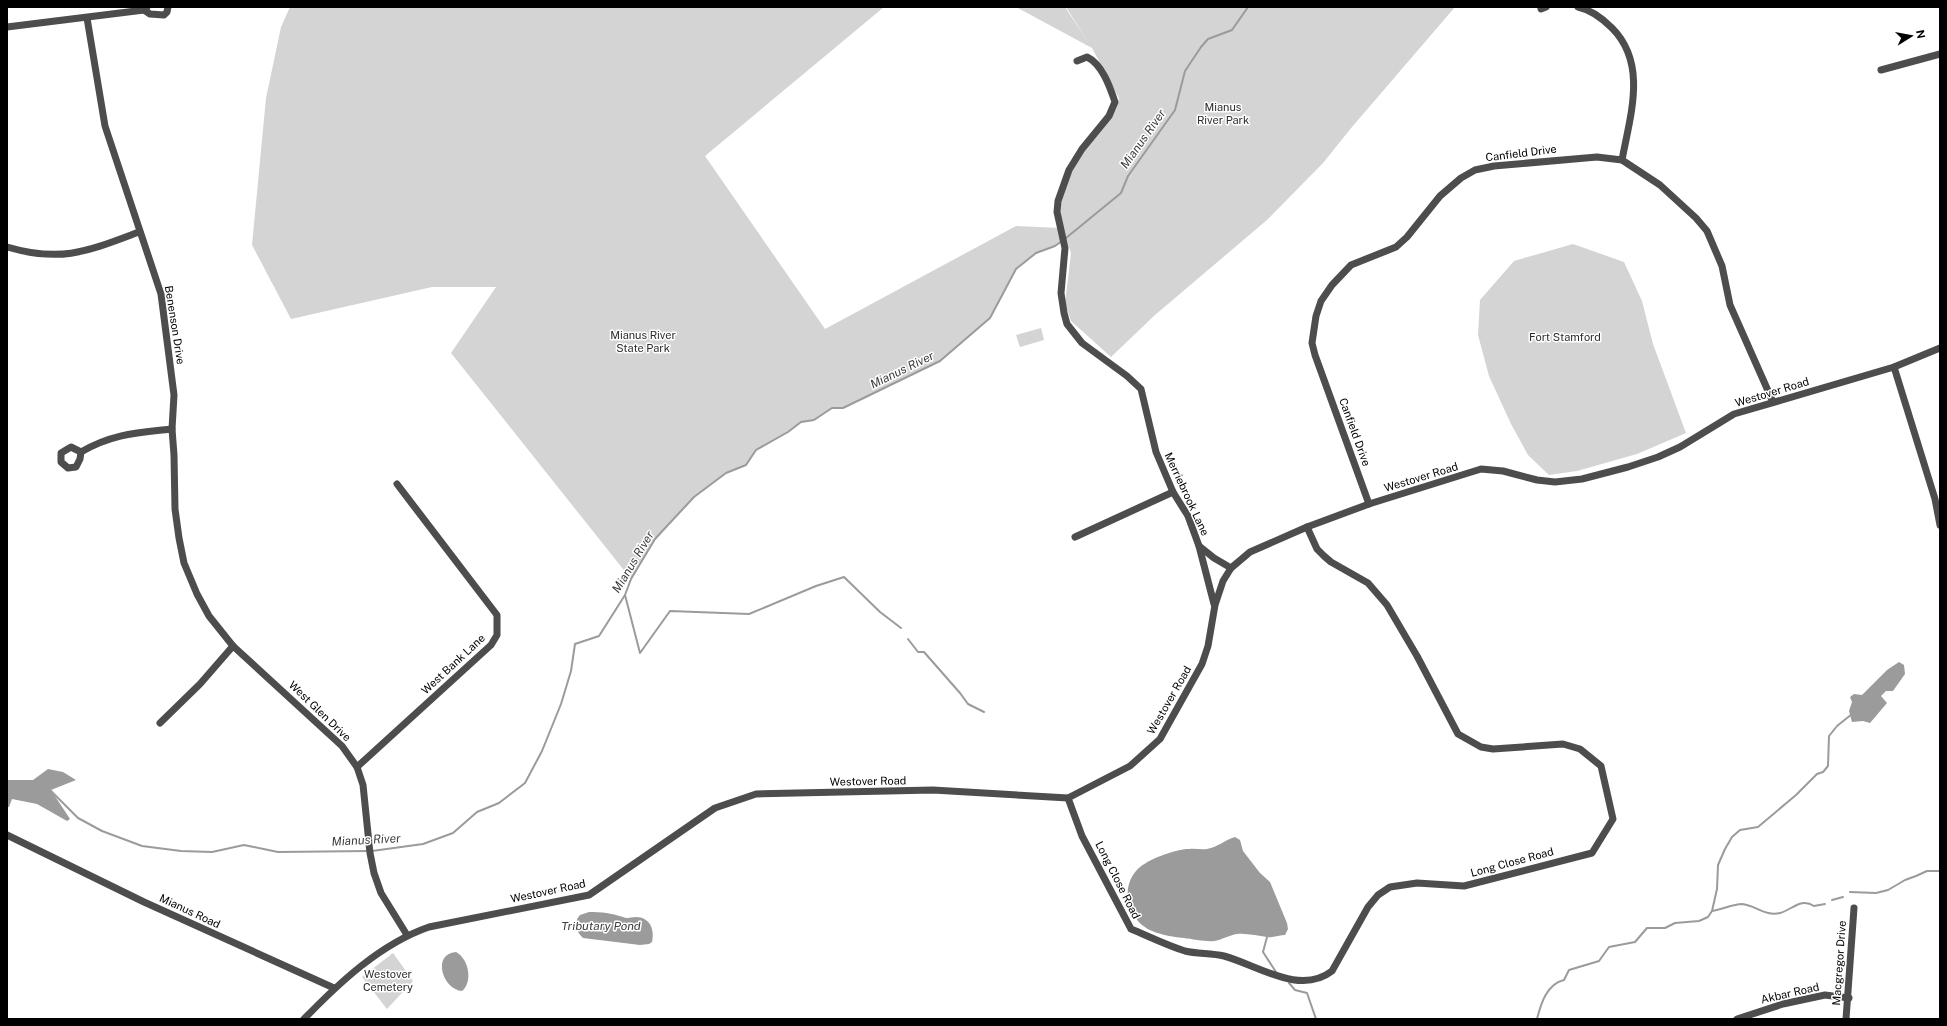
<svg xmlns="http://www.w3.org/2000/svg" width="1947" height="1026" viewBox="0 0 1947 1026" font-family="'Public Sans',sans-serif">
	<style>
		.green { fill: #d4d4d4 }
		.water { fill: #9b9b9b }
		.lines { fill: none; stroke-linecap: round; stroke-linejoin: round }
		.stream { stroke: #9b9b9b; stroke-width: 2 }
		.minor { stroke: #4d4d4d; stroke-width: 7 }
		.labels { text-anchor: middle; stroke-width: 3; stroke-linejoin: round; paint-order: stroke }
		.park-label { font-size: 11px; fill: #2b2b2b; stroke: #fff }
		.street-label { font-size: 11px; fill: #000; stroke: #fff }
		.water-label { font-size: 12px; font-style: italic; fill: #3c3c3c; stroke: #fff }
	</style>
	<rect width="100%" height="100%" fill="#fff"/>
	<g class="green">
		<path d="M290,7h594l-179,149 120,173 191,-103 44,2c0,-15 0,-31 6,-45 5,-13 15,-28 23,-40 10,-14 29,-27 30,-45l-27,-50 -76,-41h49l23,35 -22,-35h389l-103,120 -29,36 -56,57 -112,95 -44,42 -40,-36 -6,-17 6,-51 -5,-15 -11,8 -19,7 -20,16 -26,49 -50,43 -97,47h-11l-18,12 -13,2 -13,10 -32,18 -10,15 -20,8 -32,24 -39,42 -24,40 -180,-226 45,-66h-64l-141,32 -39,-74 14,-147 15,-71z"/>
		<polygon points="1573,244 1624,262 1642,301 1653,344 1686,433 1637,454 1577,471 1549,475 1528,455 1511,424 1489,376 1478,335 1480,300 1514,261"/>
		<polygon points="1041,328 1044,340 1020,347 1016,335"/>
		<polygon points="393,953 413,981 387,1009 362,977"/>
	</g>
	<g class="water">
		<polygon points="1899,662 1904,665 1905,674 1893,691 1886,691 1881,696 1887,703 1870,723 1863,721 1852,722 1849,711 1852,702 1850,697 1854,694 1862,695 1887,670"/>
		<polygon points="48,769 63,772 76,780 51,790 70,819 67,821 37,804 12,799 9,807 7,807 7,780 33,780"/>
		<path d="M1235,837l5,3 3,11 17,22 10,9 17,41 1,6 -3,6c-5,0 -13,3 -18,2 -9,-1 -20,-4 -30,-3 -8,1 -15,6 -23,7 -7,1 -22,-2 -30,-3 -27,-3 -51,-8 -56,-40 -2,-14 5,-28 18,-35 9,-6 32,-14 43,-14 6,-1 12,1 18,0 11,-2 18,-9 28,-12z"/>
		<path d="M589,912c13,0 22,1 34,5 4,2 8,0 13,0 14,0 19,13 16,25l-3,2 -9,1 -57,-7c-7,-6 -10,-16 -3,-23z"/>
		<path d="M456,952c13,7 17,30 6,39 -19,-1 -31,-37 -6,-39z"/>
	</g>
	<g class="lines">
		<g class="stream">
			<polyline points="625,595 640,653 670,611 749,614 816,586 844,577 880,612 901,628"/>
			<polyline points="908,639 918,652 924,652 960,693 968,704 984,712"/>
			<polyline points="50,790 78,818 102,831 142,846 181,851 212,852 244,845 278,852 368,851"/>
			<polyline points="372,851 423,844 453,833 477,812 499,803 525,783 542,751 561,704 571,671 575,644 599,636 625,595 631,579 655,539 694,497 726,473 746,465 756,450 788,432 801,422 814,420 832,408 843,408 940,361 990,318 1016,269 1036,253 1055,246 1066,238 1121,193 1128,176 1175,110 1185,71 1201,47 1208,39 1232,30 1248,7"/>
			<polyline points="1850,892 1876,893 1888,890 1905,880 1916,876 1927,871 1940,871"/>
			<polyline points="1832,900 1843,897"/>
			<path d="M1712,911c10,-1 20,-7 30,-7 13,1 24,13 38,9 12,-3 21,-16 34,-7l11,-2"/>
			<polyline points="1267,937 1263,952 1276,972"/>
			<polyline points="1289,983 1295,990 1307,993 1316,1019"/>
			<path d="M1537,1019c4,-16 10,-35 27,-39l5,-10 30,-9 10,-14 26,-5 12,-14h18l10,-5 24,-2 9,-4 4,-6 5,-22 1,-24 7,-16 7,-12 8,-7 18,-3 38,-32 21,-21 6,-2 5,-6 1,-30 8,-10 15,-12"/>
		</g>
		<g class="minor">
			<path d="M1578,7c14,3 24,11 34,21 36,36 18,88 10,132"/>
			<polyline points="1541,9 1546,7"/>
			<polyline points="144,10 150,14 164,15 167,12 168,7"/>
			<polyline points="87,18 105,126 161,294 174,395 172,429 174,455 175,509 179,538 184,563 197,594 209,616 233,646 342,746 357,767 363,785 370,853 374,873 381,893 407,935"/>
			<polyline points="7,27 144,10 147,7"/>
			<path d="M1077,61l10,-4c15,7 23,30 28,45l-6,14 -27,33 -13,21 -11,31 -1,11 8,36 -4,45 3,20 3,11 15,19 45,33 14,13 15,63 17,40 15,24 11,30 15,12 17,10"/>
			<polyline points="1881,70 1940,54"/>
			<path d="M7,247c55,16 81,4 132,-15"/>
			<polyline points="1894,367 1935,499 1940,525"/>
			<path d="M81,452l-10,-5 -10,6v9l7,6 8,-1 4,-8 1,-7c31,-18 55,-19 91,-23"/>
			<polyline points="1369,504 1315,355 1312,343 1316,316 1321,301 1332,285 1351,265 1396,247 1407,237 1440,196 1461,178 1475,170 1494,166 1597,157 1622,160 1660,185 1696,218 1707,231 1722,266 1730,305 1773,402"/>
			<polyline points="1075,537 1173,492"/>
			<polyline points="1199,546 1214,604"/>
			<polyline points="160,723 200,684 233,646"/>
			<polyline points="357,767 491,645 497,635 497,615 397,484"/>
			<path d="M1068,798l14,38 49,93c17,7 35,16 54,22 12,3 26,2 39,5 33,9 76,40 108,15l36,-64 10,-12 12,-8 27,-4 47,3 128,-33 21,-34 -12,-53 -21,-17 -17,-5 -70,5 -12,-2 -23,-13 -41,-78 -30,-51 -19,-22 -37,-21 -7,-6 -7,-7 -10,-22"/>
			<polyline points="7,835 144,902 334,988"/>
			<path d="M304,1019c35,-36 76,-75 125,-92l160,-32 126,-87 41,-14 177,-4 135,8 62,-32 30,-27 42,-75 6,-18 7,-41 8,-24 8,-13 19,-16 57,-25 62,-23 112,-35 22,2 34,9 18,2 27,-3 46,-12 30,-10 22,-10 54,-33 160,-47 46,-19"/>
			<polyline points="1737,1019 1783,1004 1825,995 1849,998"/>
			<polyline points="1846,1019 1854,908"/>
		</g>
	</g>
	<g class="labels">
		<g class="park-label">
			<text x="1223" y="111">Mianus<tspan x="1223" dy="13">River Park</tspan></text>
			<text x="643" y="339">Mianus River<tspan x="643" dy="13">State Park</tspan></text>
			<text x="1565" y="341">Fort Stamford</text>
			<text x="388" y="978">Westover<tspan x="388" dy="13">Cemetery</tspan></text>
		</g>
		<g class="street-label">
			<text transform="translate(1521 153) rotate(-7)" y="4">Canfield Drive</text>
			<text transform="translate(175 325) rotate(81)" y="4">Benenson Drive</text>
			<text transform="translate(1772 392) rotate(-17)" y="4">Westover Road</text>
			<text transform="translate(1355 432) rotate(70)" y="4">Canfield Drive</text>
			<text transform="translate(1421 477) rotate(-17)" y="4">Westover Road</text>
			<text transform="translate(1187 494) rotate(65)" y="4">Merriebrook Lane</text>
			<text transform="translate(453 664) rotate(-43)" y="4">West Bank Lane</text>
			<text transform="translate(1169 700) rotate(-60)" y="4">Westover Road</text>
			<text transform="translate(320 711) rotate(44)" y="4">West Glen Drive</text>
			<text transform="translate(868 781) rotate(-1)" y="4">Westover Road</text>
			<text transform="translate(1512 862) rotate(-15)" y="4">Long Close Road</text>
			<text transform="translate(1118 880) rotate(63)" y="4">Long Close Road</text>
			<text transform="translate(548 891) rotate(-12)" y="4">Westover Road</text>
			<text transform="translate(190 911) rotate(25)" y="4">Mianus Road</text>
			<text transform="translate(1839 963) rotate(-86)" y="4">Macgregor Drive</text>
			<text transform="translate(1790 993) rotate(-13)" y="4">Akbar Road</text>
		</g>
		<g class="water-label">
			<text transform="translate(1143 139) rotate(-55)" y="4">Mianus River</text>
			<text transform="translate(902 370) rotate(-26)" y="4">Mianus River</text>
			<text transform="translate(633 562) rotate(-59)" y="4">Mianus River</text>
			<text transform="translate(366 840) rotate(-3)" y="4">Mianus River</text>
			<text x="601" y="930">Tributary Pond</text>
		</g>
	</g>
	<rect width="1947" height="1026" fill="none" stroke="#000000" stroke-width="16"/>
	<g transform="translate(1911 36) rotate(79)" stroke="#ffffff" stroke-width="3" paint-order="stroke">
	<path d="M0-3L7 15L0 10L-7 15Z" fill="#000000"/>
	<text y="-6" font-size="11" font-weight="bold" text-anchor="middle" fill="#000000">N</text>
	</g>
</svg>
